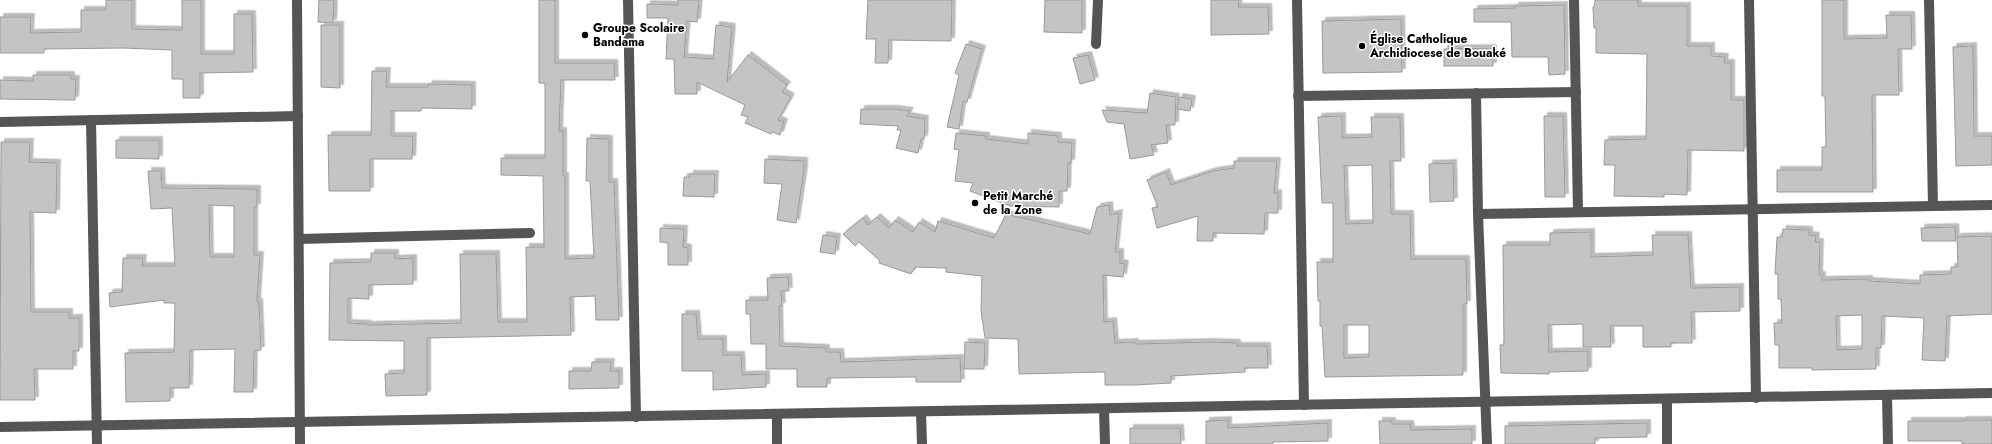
<svg xmlns="http://www.w3.org/2000/svg" width="1992" height="444" viewBox="0 0 1992 444" font-family="Jost,sans-serif">
	<style>
		.building { fill: #c4c4c4; stroke: #999; fill-rule: evenodd; filter: url(#shadow) }
		.lines { fill: none; stroke-linecap: round; stroke-linejoin: round }
		.minor { stroke: #555; stroke-width: 10 }
		.poi-dot { fill: #000; stroke: #fff; stroke-width: 1.5 }
		.labels { text-anchor: middle; stroke-width: 3; stroke-linejoin: round; paint-order: stroke }
		.poi-label { font-size: 12px; font-weight: bold; fill: #000; stroke: #fff; text-anchor: start }
	</style>
	<defs>
		<filter id="shadow"><feDropShadow dx="3.5" dy="-3.5" stdDeviation="0" flood-color="#0004"/></filter>
	</defs>
	<rect width="100%" height="100%" fill="#fff"/>
	<g class="building">
		<polygon points="106,0 132,0 132,29 182,30 182,0 201,0 201,54 234,54 234,14 252,14 253,72 200,73 200,98 183,98 183,79 172,79 172,50 123,48 44,49 44,53 0,53 0,17 31,17 30,33 81,32 81,10 106,10"/>
		<polygon points="319,0 334,0 333,23 318,22"/>
		<polygon points="539,0 555,0 555,63 614,63 615,80 561,80 559,131 563,131 563,176 565,176 565,259 594,258 590,181 586,181 587,138 609,139 609,182 614,182 619,320 596,320 595,296 570,297 571,335 427,338 427,395 386,396 385,374 404,373 404,341 329,340 330,263 371,262 371,253 395,253 395,259 413,258 413,284 369,285 369,299 348,298 348,323 368,324 368,325 461,323 460,254 496,254 498,322 527,322 526,247 544,247 543,176 501,175 501,158 545,158 545,83 539,83"/>
		<polygon points="678,0 699,0 697,22 687,21 684,57 713,59 716,25 732,27 727,82 748,55 787,85 782,92 791,97 778,120 784,122 780,135 772,132 771,134 745,123 748,117 741,115 745,105 697,82 697,94 675,94 674,59 666,59 668,18 647,18 647,4 678,5"/>
		<polygon points="868,0 952,0 951,41 889,40 888,63 875,63 876,39 866,39"/>
		<polygon points="1045,0 1082,0 1082,33 1044,32"/>
		<polygon points="1211,0 1239,0 1238,7 1268,7 1269,34 1211,35"/>
		<polygon points="1595,0 1638,0 1638,6 1687,6 1687,46 1711,46 1711,56 1725,57 1724,63 1731,63 1731,100 1744,100 1744,151 1688,150 1687,195 1664,194 1664,197 1614,196 1615,165 1604,165 1605,140 1646,139 1647,54 1596,53 1596,28 1594,28 1593,7 1594,7"/>
		<polygon points="1822,0 1844,0 1844,39 1887,38 1886,15 1911,15 1912,49 1898,49 1899,95 1872,95 1873,192 1777,192 1777,170 1822,170 1822,147 1826,147 1825,96 1822,96"/>
		<polygon points="1564,5 1565,74 1549,75 1548,57 1512,57 1511,22 1474,22 1474,9 1515,8 1515,6"/>
		<polygon points="1401,19 1402,72 1323,73 1322,21"/>
		<polygon points="321,25 340,25 340,88 321,87"/>
		<polygon points="966,44 982,49 967,102 963,101 959,129 947,127 959,75 955,73"/>
		<polygon points="1973,46 1974,136 1992,136 1992,165 1956,166 1953,47"/>
		<polygon points="1493,48 1493,66 1444,66 1444,49"/>
		<polygon points="1088,55 1095,80 1080,84 1073,58"/>
		<polygon points="372,71 387,71 386,87 428,87 429,84 472,85 472,109 421,108 421,111 391,111 391,136 413,136 412,159 370,159 370,191 329,191 328,135 371,135"/>
		<polygon points="33,75 71,75 71,79 76,79 75,100 0,99 0,80 33,81"/>
		<polygon points="1150,93 1176,97 1175,125 1166,125 1168,143 1151,145 1154,155 1130,159 1124,124 1107,122 1102,110 1147,113"/>
		<polygon points="1179,97 1192,99 1190,111 1177,109"/>
		<polygon points="861,109 895,109 910,111 907,116 925,119 924,139 921,139 918,153 896,148 901,130 897,130 898,126 860,124"/>
		<path d="M1342,116v22l30,-1 -1,-20h29l1,44h-11l1,53h19l1,45h55l1,45h-4v71l-138,2 -3,-51h-2v-25h-2l-1,-39h16v-59h-11l-4,-86zM1372,165l1,58 -27,1 -2,-58zM1344,325h25v32l-25,1z"/>
		<polygon points="1544,116 1563,116 1565,197 1545,197"/>
		<polygon points="956,133 986,136 986,139 1028,144 1028,133 1058,136 1058,142 1072,143 1071,163 1068,163 1067,191 1059,191 1059,207 1010,206 970,191 973,183 955,181 959,150 954,149"/>
		<polygon points="116,140 159,140 159,159 116,158"/>
		<polygon points="1,142 30,142 29,162 57,163 56,213 30,212 31,312 69,312 69,318 79,318 79,351 73,351 73,369 34,369 35,400 0,400"/>
		<polygon points="765,159 804,161 804,170 796,223 777,220 782,184 764,183"/>
		<polygon points="1234,161 1277,161 1274,193 1278,193 1278,213 1265,213 1264,234 1213,233 1213,241 1197,241 1198,216 1157,228 1152,208 1158,207 1147,180 1166,172 1171,185 1213,171 1234,168"/>
		<polygon points="1453,163 1454,201 1430,202 1429,164"/>
		<path d="M148,171h13l1,17 95,1v18h-3v48h6l-3,47h2l2,48 -7,1 -1,41h-19l1,-43 -45,1 -1,38h-19v13l-44,1 -1,-49 49,-1 1,-49h-11v-3l-54,7 -1,-14 13,-1 1,-34h20l-1,8h33l-3,-58 -21,1zM209,205l25,1v51h-24z"/>
		<polygon points="690,174 715,174 714,197 683,196 684,177 690,177"/>
		<polygon points="1109,205 1110,215 1119,213 1115,252 1120,252 1120,263 1125,264 1123,277 1103,275 1104,322 1113,321 1115,343 1135,342 1135,344 1210,342 1237,343 1237,346 1267,346 1268,368 1245,368 1245,372 1171,376 1171,383 1135,385 1105,385 1105,372 1019,374 1018,339 985,338 981,311 982,276 946,272 946,268 915,267 911,274 879,263 880,261 859,242 855,246 843,234 863,218 868,225 877,217 889,228 895,220 913,232 919,222 935,232 938,221 994,238 1006,214 1090,234 1097,207"/>
		<polygon points="1955,227 1956,241 1922,241 1921,228"/>
		<polygon points="660,228 684,229 683,247 688,248 688,265 668,265 668,243 660,242"/>
		<path d="M1783,229l26,1v5l7,1 -1,6h5l-1,33h3v5l47,-1v2l51,3v-9l31,-1v-7h7l-1,-30 35,-1v78l-45,2 -2,45 -23,-1 2,-42 -42,-2 -1,32h-5v21l-64,1v-2h-33v-23h-4l-1,-22h8l-1,-24h-3v-25h-3l2,-37h5zM1862,315v34l-25,1 -1,-34z"/>
		<polygon points="1591,232 1591,257 1653,255 1652,235 1688,235 1691,288 1740,287 1740,311 1691,312 1692,343 1671,343 1671,347 1643,347 1643,326 1610,326 1611,347 1583,347 1583,324 1548,325 1549,352 1588,351 1588,371 1549,372 1549,374 1501,373 1500,345 1504,345 1503,245 1550,245 1550,233"/>
		<polygon points="823,235 837,237 835,254 820,252"/>
		<polygon points="788,277 789,291 781,291 782,306 779,306 780,346 826,348 826,352 840,352 841,362 960,358 961,382 916,382 916,377 827,378 827,387 797,387 797,369 766,369 766,344 751,344 750,314 746,314 746,300 768,300 767,278"/>
		<polygon points="682,314 696,314 698,339 723,339 723,355 741,355 742,375 766,374 766,387 713,390 713,371 682,371"/>
		<polygon points="965,342 985,343 984,369 964,369"/>
		<polygon points="592,362 611,362 610,371 619,371 619,388 569,389 569,371 591,371"/>
		<polygon points="1228,420 1228,428 1328,423 1328,441 1273,442 1273,444 1206,444 1206,421"/>
		<polygon points="1963,420 1992,420 1992,444 1962,444 1962,441 1908,441 1908,421 1963,421"/>
		<polygon points="1379,421 1392,421 1392,424 1410,424 1411,430 1472,429 1472,444 1380,444"/>
		<polygon points="1647,423 1647,437 1595,438 1595,444 1505,444 1505,426"/>
		<polygon points="1130,428 1180,428 1181,444 1130,444"/>
	</g>
	<g class="lines">
		<g class="minor">
			<polyline points="297,0 300,444"/>
			<polyline points="628,0 636,417"/>
			<polyline points="1297,0 1304,405"/>
			<polyline points="1574,0 1578,212"/>
			<polyline points="1749,0 1756,398"/>
			<polyline points="1929,0 1933,206"/>
			<polyline points="1096,44 1098,0"/>
			<polyline points="1476,93 1478,214 1487,444"/>
			<polyline points="1298,96 1576,92"/>
			<polyline points="91,120 97,444"/>
			<polyline points="0,122 298,116"/>
			<polyline points="1478,214 1992,205"/>
			<polyline points="299,239 530,233"/>
			<polyline points="1887,395 1888,444"/>
			<polyline points="1667,399 1667,444"/>
			<polyline points="1104,409 1105,444"/>
			<polyline points="921,412 922,444"/>
			<polyline points="777,414 777,444"/>
			<polyline points="0,427 1992,393"/>
		</g>
	</g>
	<g class="poi-dot">
		<circle cx="585" cy="35" r="4"/>
		<circle cx="1362" cy="46" r="4"/>
		<circle cx="975" cy="203" r="4"/>
	</g>
	<g class="labels">
		<g class="poi-label">
			<text x="593" y="32">Groupe Scolaire<tspan x="593" dy="14">Bandama</tspan></text>
			<text x="1370" y="43">Église Catholique<tspan x="1370" dy="14">Archidiocese de Bouaké</tspan></text>
			<text x="983" y="200">Petit Marché<tspan x="983" dy="14">de la Zone</tspan></text>
		</g>
	</g>
</svg>
